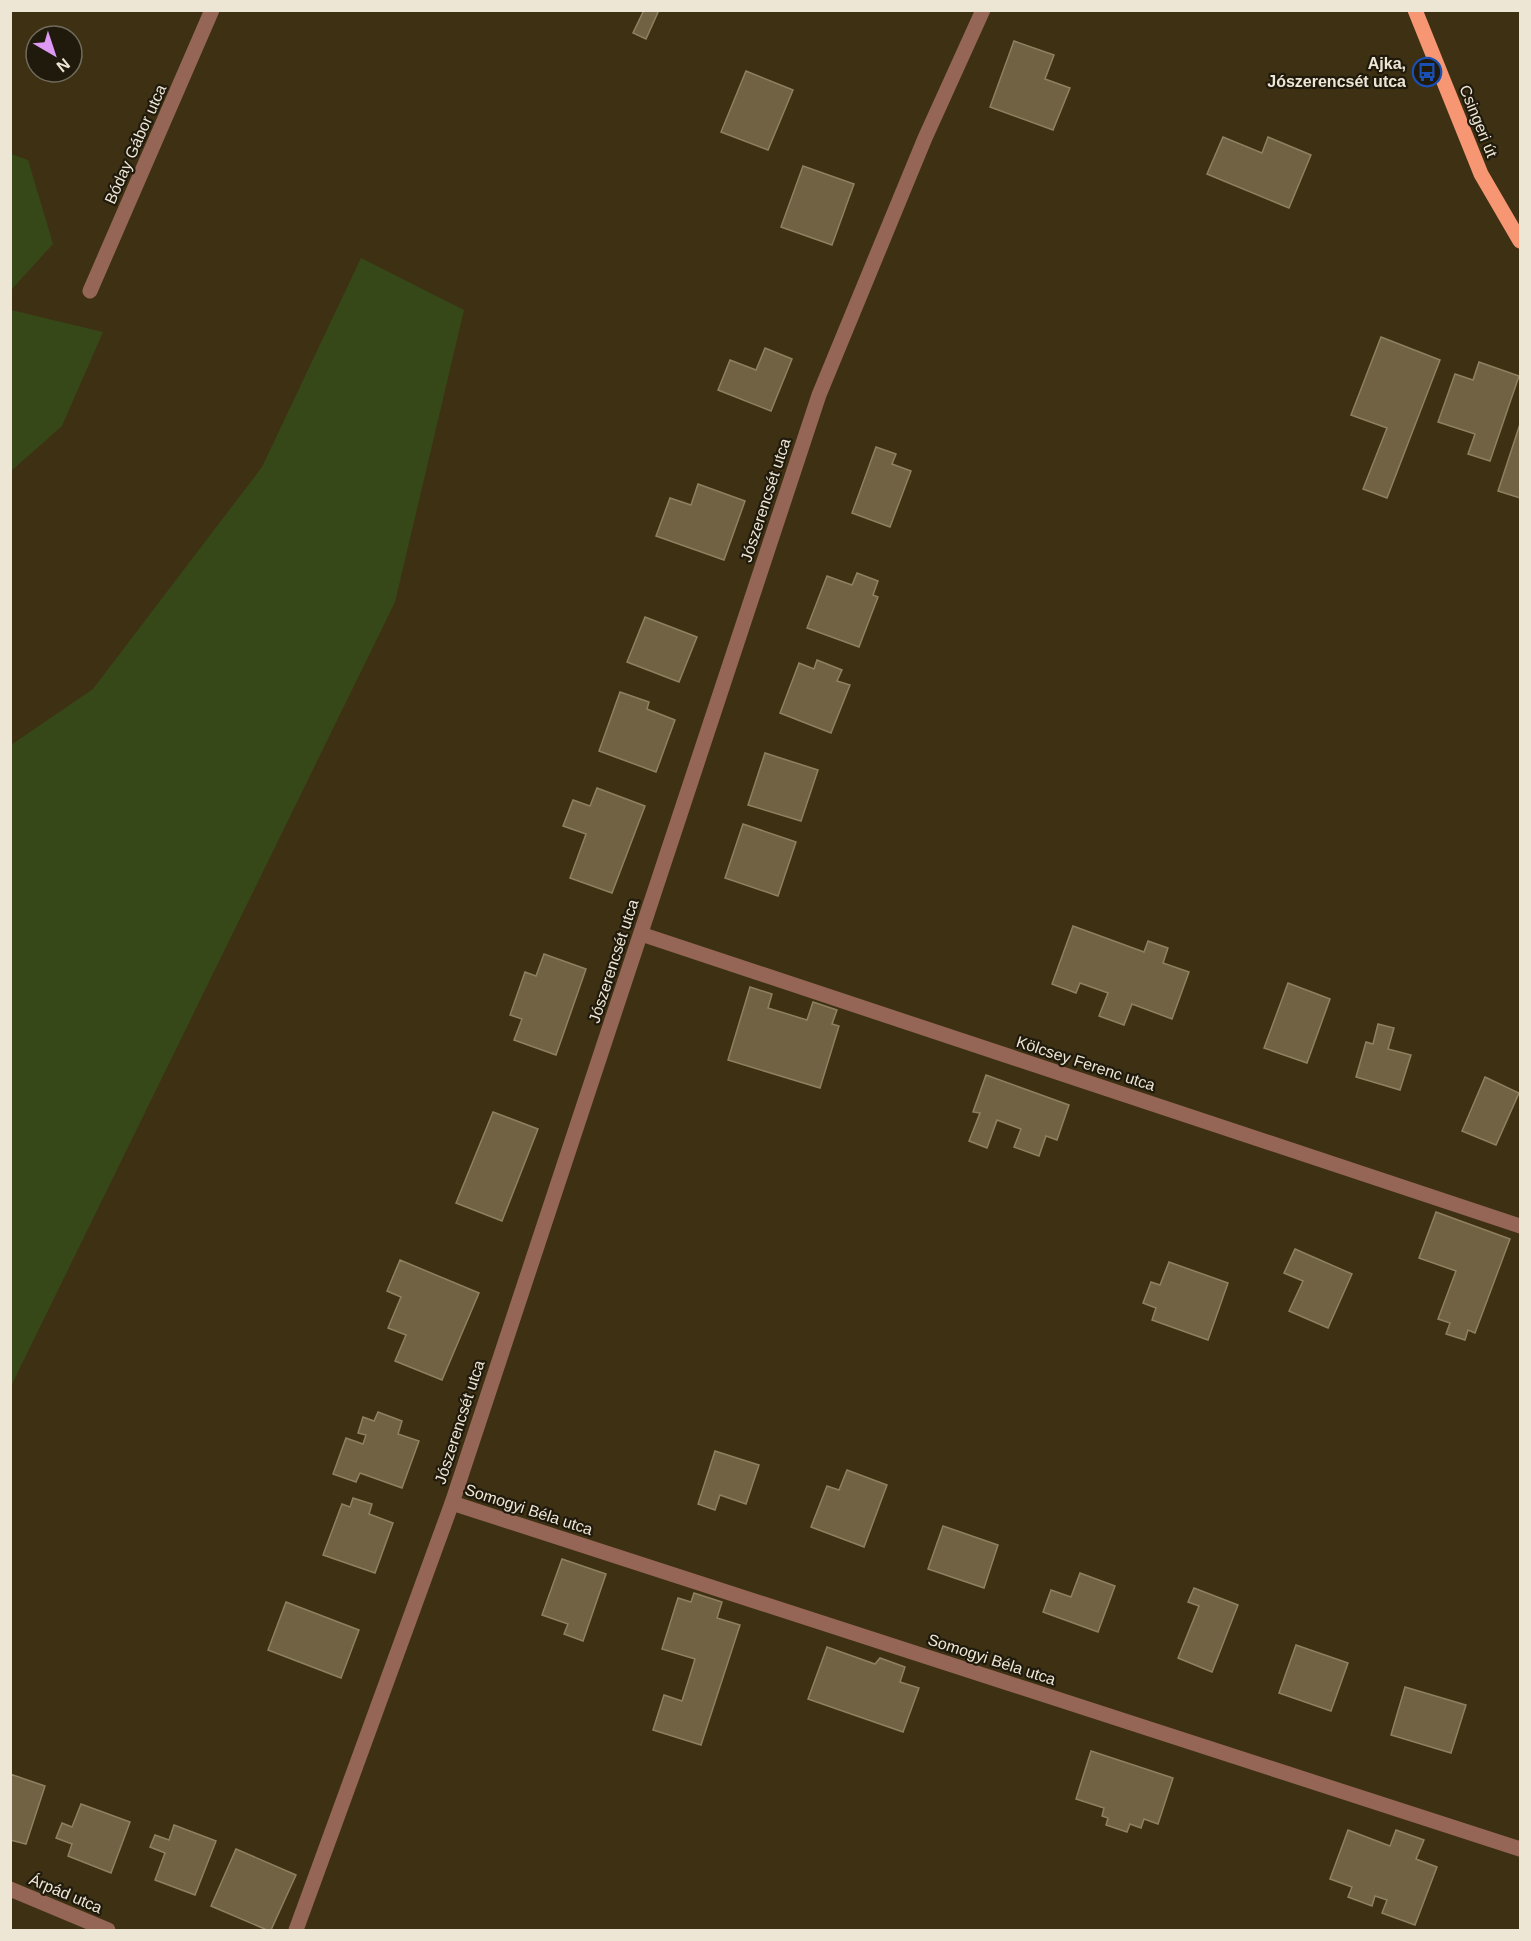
<svg xmlns="http://www.w3.org/2000/svg" width="1531" height="1941" viewBox="0 0 1531 1941" font-family="Helvetica,sans-serif">
	<style>
		.green { fill: #364818 }
		.building { fill: #716243; stroke: #8f8060; stroke-width: 1.5 }
		.lines { fill: none; stroke-linecap: round; stroke-linejoin: round }
		.minor { stroke: #956655; stroke-width: 15 }
		.major { stroke: #f69672; stroke-width: 15 }
		.labels { text-anchor: middle; stroke-width: 4.5; stroke-linejoin: round; paint-order: stroke }
		.poi-label { font-size: 16px; font-weight: bold; fill: #eee6d5; stroke: #201a0d; text-anchor: end }
		.street-label { font-size: 16px; fill: #eee6d5; stroke: #201a0d }
	</style>
	<rect width="100%" height="100%" fill="#3e3113"/>
	<g class="green">
		<polygon points="11,154 28,160 53,244 11,290"/>
		<polygon points="361,258 464,310 395,602 11,1386 11,745 93,689 262,467"/>
		<polygon points="11,310 103,332 62,426 11,471"/>
	</g>
	<g class="building">
		<polygon points="644,10 659,10 646,39 633,33"/>
		<polygon points="1014,41 1054,55 1045,79 1070,88 1053,130 990,107"/>
		<polygon points="746,71 793,90 768,150 721,132"/>
		<polygon points="1223,137 1262,153 1268,137 1311,155 1289,208 1207,174"/>
		<polygon points="803,166 854,184 832,245 781,227"/>
		<polygon points="1381,337 1440,360 1387,498 1363,489 1387,428 1351,415"/>
		<polygon points="765,348 792,359 771,411 718,390 730,360 756,370"/>
		<polygon points="1479,362 1519,376 1490,461 1468,454 1475,434 1438,422 1455,374 1473,380"/>
		<polygon points="1520,424 1520,498 1498,491"/>
		<polygon points="876,447 896,454 892,464 911,471 890,527 852,513"/>
		<polygon points="698,484 745,501 724,560 656,536 670,498 691,505"/>
		<polygon points="857,573 878,581 873,595 878,597 859,647 807,628 827,576 852,585"/>
		<polygon points="645,617 697,637 679,682 627,662"/>
		<polygon points="817,660 842,670 837,681 850,685 831,733 780,713 799,663 814,669"/>
		<polygon points="620,692 649,702 647,709 675,720 656,772 599,751"/>
		<polygon points="765,753 818,770 801,821 748,805"/>
		<polygon points="597,788 645,806 612,893 570,878 586,834 563,826 573,800 590,806"/>
		<polygon points="743,824 796,842 778,896 725,878"/>
		<polygon points="1073,926 1144,952 1148,941 1168,948 1163,963 1189,972 1172,1019 1132,1004 1124,1025 1099,1016 1108,993 1080,983 1076,993 1052,984"/>
		<polygon points="544,954 586,969 556,1055 514,1040 522,1019 510,1015 525,972 536,976"/>
		<polygon points="1288,983 1330,999 1307,1063 1264,1048"/>
		<polygon points="750,987 772,994 768,1008 807,1020 813,1002 837,1010 832,1024 839,1026 820,1088 728,1060"/>
		<polygon points="1378,1024 1394,1028 1388,1049 1411,1055 1400,1090 1356,1077 1366,1042 1373,1044"/>
		<polygon points="986,1075 1069,1105 1057,1140 1046,1136 1039,1156 1014,1147 1021,1129 997,1120 987,1148 969,1141 980,1113 973,1112"/>
		<polygon points="1485,1077 1519,1093 1496,1145 1462,1131"/>
		<polygon points="493,1112 538,1129 502,1221 456,1203"/>
		<polygon points="1436,1212 1510,1239 1475,1333 1468,1330 1465,1340 1446,1334 1450,1323 1438,1319 1456,1271 1419,1258"/>
		<polygon points="1295,1249 1352,1274 1328,1328 1289,1311 1303,1281 1284,1273"/>
		<polygon points="400,1260 479,1293 442,1380 395,1361 406,1335 388,1328 401,1297 387,1291"/>
		<polygon points="1169,1262 1228,1283 1208,1340 1152,1320 1156,1308 1143,1303 1151,1282 1160,1285"/>
		<polygon points="378,1412 402,1421 398,1434 419,1441 402,1488 360,1473 356,1482 333,1474 346,1438 363,1444 366,1435 358,1433 363,1417 374,1421"/>
		<polygon points="715,1451 759,1465 746,1504 720,1495 715,1510 698,1504"/>
		<polygon points="847,1470 887,1485 864,1547 811,1527 827,1486 839,1490"/>
		<polygon points="353,1498 372,1504 369,1514 393,1523 375,1573 323,1555 342,1504 350,1507"/>
		<polygon points="943,1526 998,1545 984,1588 928,1569"/>
		<polygon points="562,1559 606,1574 583,1641 564,1634 568,1624 542,1615"/>
		<polygon points="1080,1573 1115,1586 1098,1632 1043,1612 1051,1590 1071,1597"/>
		<polygon points="1194,1588 1238,1605 1212,1672 1178,1658 1199,1606 1188,1602"/>
		<polygon points="694,1593 722,1602 717,1618 740,1625 701,1745 653,1730 664,1695 682,1701 695,1659 662,1649 678,1598 691,1602"/>
		<polygon points="286,1602 359,1630 341,1678 268,1650"/>
		<polygon points="1296,1645 1348,1663 1331,1711 1279,1693"/>
		<polygon points="827,1647 875,1664 880,1658 905,1667 900,1682 919,1688 903,1732 808,1699"/>
		<polygon points="1405,1687 1466,1705 1451,1753 1391,1735"/>
		<polygon points="1091,1751 1173,1778 1158,1824 1144,1819 1141,1828 1130,1824 1127,1832 1106,1825 1108,1818 1102,1816 1104,1808 1076,1799"/>
		<polygon points="10,1774 45,1786 26,1844 10,1840"/>
		<polygon points="81,1804 130,1822 111,1873 68,1856 72,1844 56,1838 62,1823 72,1827"/>
		<polygon points="174,1825 216,1841 195,1895 155,1880 165,1853 150,1847 155,1835 169,1840"/>
		<polygon points="1348,1830 1390,1846 1396,1830 1424,1840 1416,1859 1437,1867 1415,1925 1382,1913 1387,1900 1375,1896 1372,1906 1348,1897 1352,1887 1330,1879"/>
		<polygon points="236,1849 296,1875 271,1930 267,1930 211,1906"/>
	</g>
	<g class="lines">
		<g class="minor">
			<polyline points="90,291 212,10"/>
			<polyline points="641,934 1520,1226"/>
			<polyline points="452,1503 1520,1849"/>
			<polyline points="10,1889 108,1930"/>
			<polyline points="296,1930 452,1503 819,395 925,138 983,10"/>
		</g>
		<polyline class="major" points="1415,10 1481,174 1520,241"/>
	</g>
	<defs>
		<g id="bus-ring" transform="scale(1.5)"><circle r="9.5" fill="#201a0d" stroke="#1a4fb4" stroke-width="1.5"/><path d="M-5-6H5V4H4V6H2V4H-2V6H-4V4H-5ZM-3.5-4V0h7V-4ZM-3.5 1.2v1.5H-2V1.2ZM2 1.2v1.5H3.5V1.2Z" fill="#1a4fb4"/></g>
	</defs>
	<g fill-rule="evenodd">
		<use href="#bus-ring" x="1427" y="72"/>
	</g>
	<g class="labels">
		<g class="poi-label">
			<text x="1406" y="69">Ajka,<tspan x="1406" dy="18">Jószerencsét utca</tspan></text>
		</g>
		<g class="street-label">
			<text transform="translate(1479 121) rotate(68)" y="6">Csingeri út</text>
			<text transform="translate(135 144) rotate(-66)" y="6">Bóday Gábor utca</text>
			<text transform="translate(765 500) rotate(-72)" y="6">Jószerencsét utca</text>
			<text transform="translate(613 961) rotate(-72)" y="6">Jószerencsét utca</text>
			<text transform="translate(1086 1063) rotate(18)" y="6">Kölcsey Ferenc utca</text>
			<text transform="translate(459 1422) rotate(-72)" y="6">Jószerencsét utca</text>
			<text transform="translate(529 1509) rotate(18)" y="6">Somogyi Béla utca</text>
			<text transform="translate(992 1659) rotate(18)" y="6">Somogyi Béla utca</text>
			<text transform="translate(66 1893) rotate(23)" y="6">Árpád utca</text>
		</g>
	</g>
	<rect width="1531" height="1941" fill="none" stroke="#eee6d5" stroke-width="24"/>
	<g transform="translate(54 54) rotate(141)"><circle r="28" fill="#201a0d" stroke="#726c5d" stroke-width="1.5"/>
	<path d="M0-4.5L10 22L0 15L-10 22Z" fill="#dd99f3"/>
	<text y="-9" font-size="16" font-weight="bold" text-anchor="middle" fill="#eee6d5">N</text>
	</g>
</svg>
